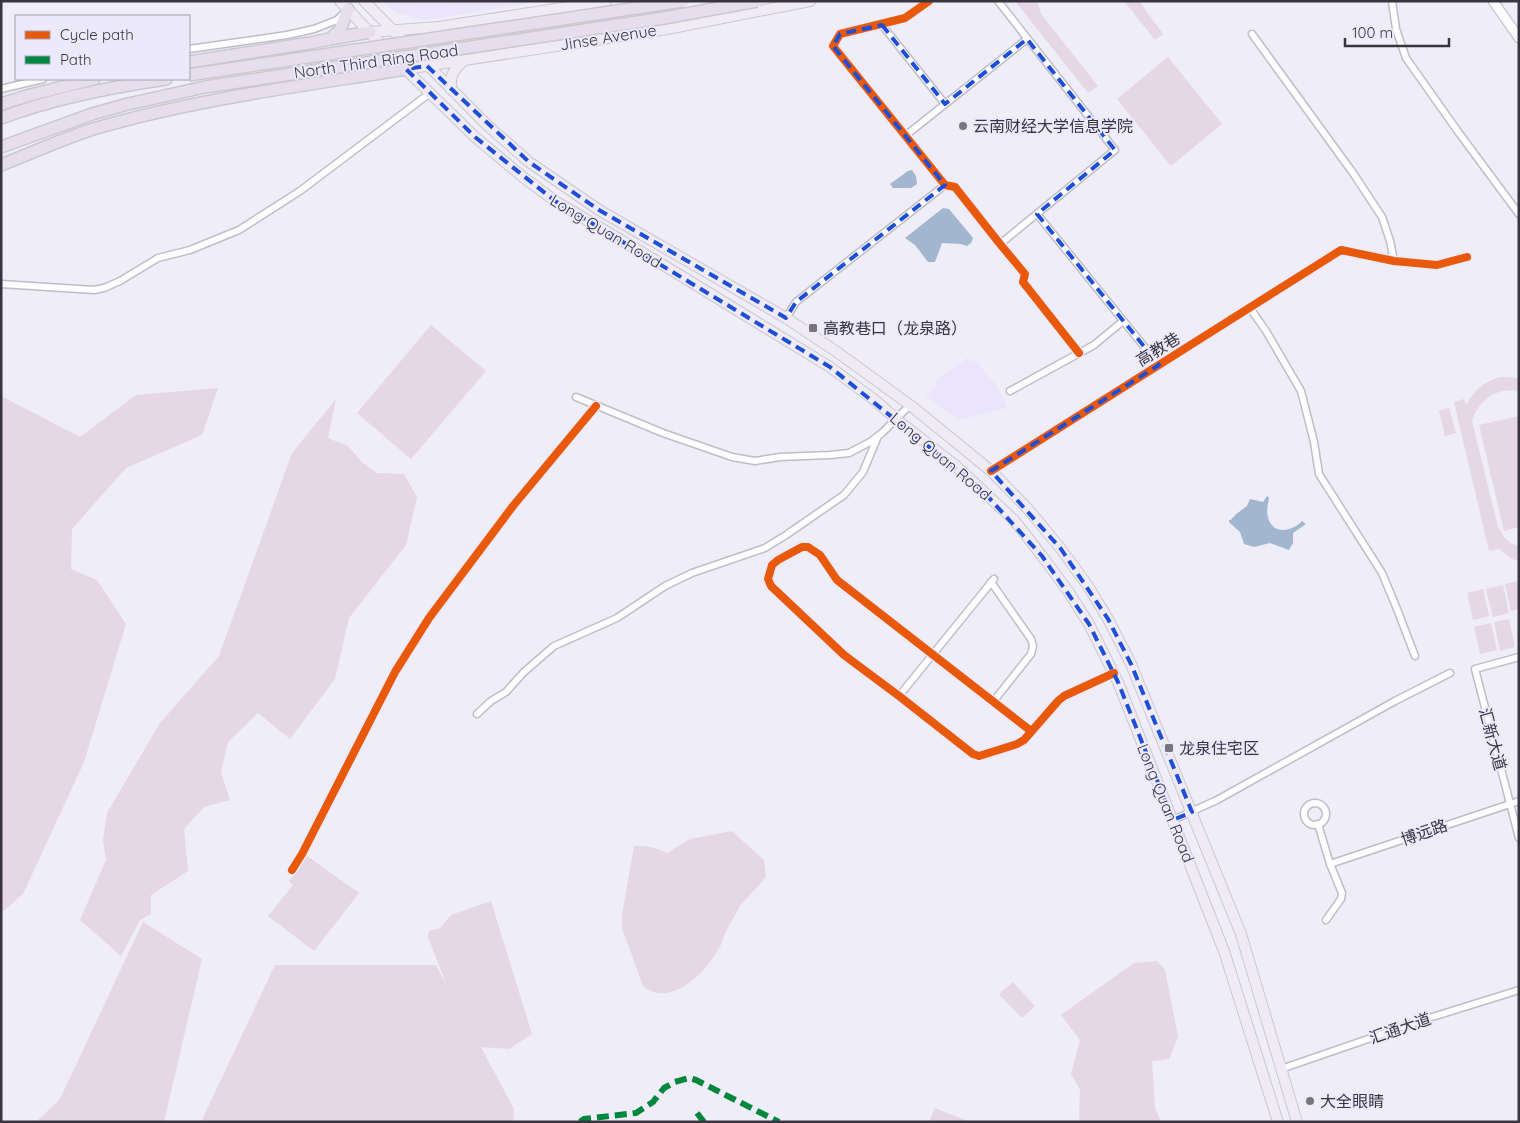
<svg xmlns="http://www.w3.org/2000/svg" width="1520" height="1123" viewBox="0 0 1520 1123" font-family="Quicksand,'Noto Sans SC',sans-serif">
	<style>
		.built { fill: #eae5fa }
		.green { fill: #e6d7e5 }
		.water { fill: #a2b6d0 }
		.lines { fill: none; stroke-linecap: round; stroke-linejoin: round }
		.street-casing { stroke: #bfbdc7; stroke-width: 9 }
		.secondary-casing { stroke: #bfbdc7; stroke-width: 11 }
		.primary-casing { stroke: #cac8ce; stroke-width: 12 }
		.highway-casing { stroke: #cac8ce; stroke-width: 14 }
		.street { stroke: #fdfcfe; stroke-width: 6 }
		.secondary { stroke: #fdfcfe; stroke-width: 9 }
		.primary { stroke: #f0eaf4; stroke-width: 10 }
		.highway { stroke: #e7deed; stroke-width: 11 }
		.highway-bridge-casing { stroke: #cac8ce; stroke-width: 14; stroke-linecap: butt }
		.highway-bridge { stroke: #e7deed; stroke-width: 11 }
		.quiet { stroke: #00873e; stroke-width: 6; stroke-dasharray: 12 6; stroke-linecap: butt }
		.cycleway-casing { stroke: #ece9fb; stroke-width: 11 }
		.cycleway { stroke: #e8590c; stroke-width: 8 }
		.marked { fill: none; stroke: #1d4ed8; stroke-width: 4; stroke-dasharray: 10 6; stroke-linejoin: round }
		.poi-dot { fill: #787581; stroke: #ece9fb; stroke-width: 2 }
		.labels { text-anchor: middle; stroke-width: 4; stroke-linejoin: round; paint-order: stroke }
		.street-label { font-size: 16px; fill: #383541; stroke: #ece9fb }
		.poi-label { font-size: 16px; fill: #383541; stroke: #ece9fb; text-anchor: start }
	</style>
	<rect width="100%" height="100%" fill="#efedf7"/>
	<g class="built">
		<polygon points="382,1 543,1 426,20 396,13"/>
		<polygon points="967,358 971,362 975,360 997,386 1007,408 959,420 925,395 938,386 935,381"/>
	</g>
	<g class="green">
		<polygon points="1015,1 1037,1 1041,14 1098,86 1088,93"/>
		<polygon points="1124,1 1139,1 1163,34 1155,40"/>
		<polygon points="1168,57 1222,124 1171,166 1117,99"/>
		<polygon points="431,325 486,371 411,459 357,413"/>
		<path d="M1500,377l19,1v13c-22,-4 -41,9 -47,30l26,106c5,9 10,17 21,19v15l-7,-2 -12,-10 -11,2 -35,-149 10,-3 2,6c8,-15 18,-23 34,-28z"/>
		<polygon points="218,388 202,435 126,468 72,529 71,569 97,580 126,624 84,762 23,894 1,913 1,396 80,437 136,395"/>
		<polygon points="336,399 328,438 348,446 361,461 376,473 404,474 417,497 406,545 349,618 335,679 290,739 258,713 228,742 221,772 230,800 204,807 184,829 188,871 151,895 151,914 140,920 121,956 80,920 106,860 103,840 107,813 160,723 219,656 292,453"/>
		<polygon points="1449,408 1456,433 1445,436 1439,411"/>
		<polygon points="1519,416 1519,527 1504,531 1479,425"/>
		<polygon points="1518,581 1519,609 1511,611 1505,584"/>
		<polygon points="1503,585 1509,613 1493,617 1486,589"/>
		<polygon points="1483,589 1489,616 1473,620 1467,593"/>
		<polygon points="1509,619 1515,647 1500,651 1494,622"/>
		<polygon points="1491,623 1497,650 1480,654 1474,627"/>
		<path d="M732,831l32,29 2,17c-8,10 -18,19 -26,29 -5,9 -11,19 -15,28 -2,4 -3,10 -6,14 -13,24 -48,61 -76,38l-21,-58v-13l12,-69c12,-1 22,2 33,7l23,-14z"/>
		<polygon points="307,856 359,893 314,951 268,916 293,885 289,881"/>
		<polygon points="491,901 532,1034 509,1049 481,1047 514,1109 513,1122 201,1122 275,965 436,965 447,986 428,937 429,931 440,928 451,915"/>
		<polygon points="143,922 202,959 164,1122 36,1122 60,1099"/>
		<polygon points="1157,961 1165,970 1178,1037 1169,1059 1152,1061 1155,1108 1161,1122 1079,1122 1080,1090 1071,1074 1080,1040 1061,1015 1134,963"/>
		<polygon points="1013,982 1035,1006 1022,1018 999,994"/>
		<polygon points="935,1108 965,1120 965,1122 929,1122"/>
	</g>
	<g class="water">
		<polygon points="912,170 916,176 917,184 911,188 893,188 890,184 908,171"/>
		<polygon points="943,208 949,209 973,238 971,243 967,246 961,244 942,243 935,262 928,262 915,245 905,238"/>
		<path d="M1267,496l2,2c-1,6 -3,13 -1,19 4,18 24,15 34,4l4,3 -13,9v10l-4,7 -19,-7 -16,4 -10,-3 -4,-12 -11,-10v-2h2l1,-2 2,-1 1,-2 12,-9 3,-7 13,3z"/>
	</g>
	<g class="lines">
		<g class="street-casing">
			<g id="street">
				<polyline points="929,1 905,18 840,34 833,46 945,185 955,187 1000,244 1025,274 1023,282 1079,353"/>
				<polyline points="998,1 1115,150 1000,244"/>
				<polyline points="1392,1 1396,29 1406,58 1459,133 1519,214"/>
				<polyline points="882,25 945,104"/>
				<polyline points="1252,34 1353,173 1382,217 1390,241 1394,261"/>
				<polyline points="189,49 287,35 314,29 337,20 344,13"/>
				<polyline points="1,89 43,79"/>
				<polyline points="905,136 1027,39"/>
				<polyline points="1037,214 1159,365"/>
				<polyline points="1,284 94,290 104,288 120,281 158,258 190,250 239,230 300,191 430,93"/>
				<polyline points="1250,308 1266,331 1301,391 1314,442 1319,474 1382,573 1397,609 1415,656"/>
				<polyline points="786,318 796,302 945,185"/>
				<polyline points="1010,391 1094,345 1123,321"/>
				<polyline points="576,397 663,433 732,457 755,461 780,457 830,455 849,453 870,442 882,433 910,405"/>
				<polyline points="991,471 1341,250 1394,261 1437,265 1467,257"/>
				<polyline points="991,582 1031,639 1033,646 1031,654 993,702"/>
				<polyline points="1519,657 1475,669 1519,838"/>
				<polyline points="899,696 994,579"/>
				<polyline points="477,714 491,701 506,692 524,672 554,646 617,618 665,586 692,573 765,548 786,535 844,495 863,472 878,436"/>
				<polyline points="1031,731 837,580 820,555 808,547 802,547 778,560 772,565 768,579 771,586 844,655 899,696 973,754 979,756 1017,744 1024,740 1058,701 1064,696 1114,673"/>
				<circle cx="1315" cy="814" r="11"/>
				<polyline points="1173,820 1217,800 1395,701 1450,673"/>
				<polyline points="1318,824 1330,864 1342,893 1341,899 1326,920"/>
				<polyline points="1330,864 1519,801"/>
				<polyline points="292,870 302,854 395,672 429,618 513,506 596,406"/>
				<polyline points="1281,1069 1429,1018 1519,990"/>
			</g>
		</g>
		<g class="secondary-casing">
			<polyline id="secondary" points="1493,1 1519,38"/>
		</g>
		<g class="primary-casing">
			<g id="primary">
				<polyline points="340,1 392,56 475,137 523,177 555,201 660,263 830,367 876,401 896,419 956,466 1014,520 1042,556 1068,591 1089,624 1118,682 1224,951 1278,1122"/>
				<polyline points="364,1 487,125 529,162 599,210 786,318 837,352 910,405 963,448 991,471 1028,509 1061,549 1088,586 1108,619 1131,664 1241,934 1297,1122"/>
				<polyline points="370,32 439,27 606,1"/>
				<polyline points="406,69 667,29 810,1"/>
				<path d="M451,89c-1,-14 2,-18 12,-28"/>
			</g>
		</g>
		<g class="highway-casing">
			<g id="highway">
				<polyline points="330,39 370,32"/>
				<polyline points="189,62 310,43 330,39 340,30 348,9"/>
				<polyline points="1,104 30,95 94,79"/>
				<path d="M1,118c53,-20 110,-31 165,-39"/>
				<path d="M1,165c31,-12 61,-26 92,-36 102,-30 208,-43 313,-60"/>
			</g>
		</g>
		<use href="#street" class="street"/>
		<use href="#secondary" class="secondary"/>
		<use href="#primary" class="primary"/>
		<use href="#highway" class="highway"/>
		<g class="highway-bridge-casing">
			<g id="highway-bridge">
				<polyline points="189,75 683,1"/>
				<polyline points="1,147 92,114 128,104 205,87 664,18 757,1"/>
			</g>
		</g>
		<use href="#highway-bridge" class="highway-bridge"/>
		<g class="quiet">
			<polyline points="697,1113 704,1122"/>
			<polyline points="580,1122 584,1119 636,1113 653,1102 664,1088 675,1082 689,1078 696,1080 779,1122"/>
		</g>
		<g class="cycleway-casing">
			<g id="cycleway">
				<polyline points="929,1 905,18 840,34 833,46 945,185 955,187 1000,244 1025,274 1023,282 1079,353"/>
				<polyline points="991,471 1341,250 1394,261 1437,265 1467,257"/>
				<polyline points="1031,731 837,580 820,555 808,547 802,547 778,560 772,565 768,579 771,586 844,655 899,696 973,754 979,756 1017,744 1024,740 1058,701 1064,696 1114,673"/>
				<polyline points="292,870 302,854 395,672 429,618 513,506 596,406"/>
			</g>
		</g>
		<use href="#cycleway" class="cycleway"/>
	</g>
	<path class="marked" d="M882,25l63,79 82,-65 88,111 -78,64 122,151 -168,106 70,78 47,70 23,45 61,148 -19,8 -55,-138 -29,-58 -47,-68 -61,-67 -151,-122 -275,-166 -80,-64 -69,-68 21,-3 102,96 70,48 187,108 10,-16 149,-117 -112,-139 7,-12z"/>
	<g class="poi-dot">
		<circle cx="963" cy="126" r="5"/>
		<rect x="808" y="323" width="10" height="10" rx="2.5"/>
		<rect x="1164" y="743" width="10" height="10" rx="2.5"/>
		<circle cx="1310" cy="1101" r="5"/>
	</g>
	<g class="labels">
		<g class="street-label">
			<text transform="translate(608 37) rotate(-9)" y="6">Jinse Avenue</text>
			<text transform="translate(376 61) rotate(-8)" y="6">North Third Ring Road</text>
			<text transform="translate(606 231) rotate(31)" y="6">Long Quan Road</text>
			<text transform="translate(1158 349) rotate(-32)" y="6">高教巷</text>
			<text transform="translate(941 456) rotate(40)" y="6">Long Quan Road</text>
			<text transform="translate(1493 739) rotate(75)" y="6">汇新大道</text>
			<text transform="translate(1166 803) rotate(68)" y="6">Long Quan Road</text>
			<text transform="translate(1424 832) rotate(-19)" y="6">博远路</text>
			<text transform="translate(1400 1028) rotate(-19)" y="6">汇通大道</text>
		</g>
		<g class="poi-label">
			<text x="973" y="132">云南财经大学信息学院</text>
			<text x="823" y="334">高教巷口（龙泉路）</text>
			<text x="1179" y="754">龙泉住宅区</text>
			<text x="1320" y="1107">大全眼睛</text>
		</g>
	</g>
	<rect width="1520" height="1123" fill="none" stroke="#383541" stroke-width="5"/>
	<rect x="15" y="15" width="175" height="65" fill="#ece9fb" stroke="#a4a1b1"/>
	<rect x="25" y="31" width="25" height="8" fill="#e8590c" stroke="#a4a1b1"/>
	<text x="60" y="40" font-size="15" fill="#383541">Cycle path</text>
	<rect x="25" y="56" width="25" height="8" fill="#00873e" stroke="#a4a1b1"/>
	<text x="60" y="65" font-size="15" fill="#383541">Path</text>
	<path d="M1345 38v8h104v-8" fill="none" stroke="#383541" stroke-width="2.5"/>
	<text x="1352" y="38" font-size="15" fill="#383541" stroke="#ece9fb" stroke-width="4" paint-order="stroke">100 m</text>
</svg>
